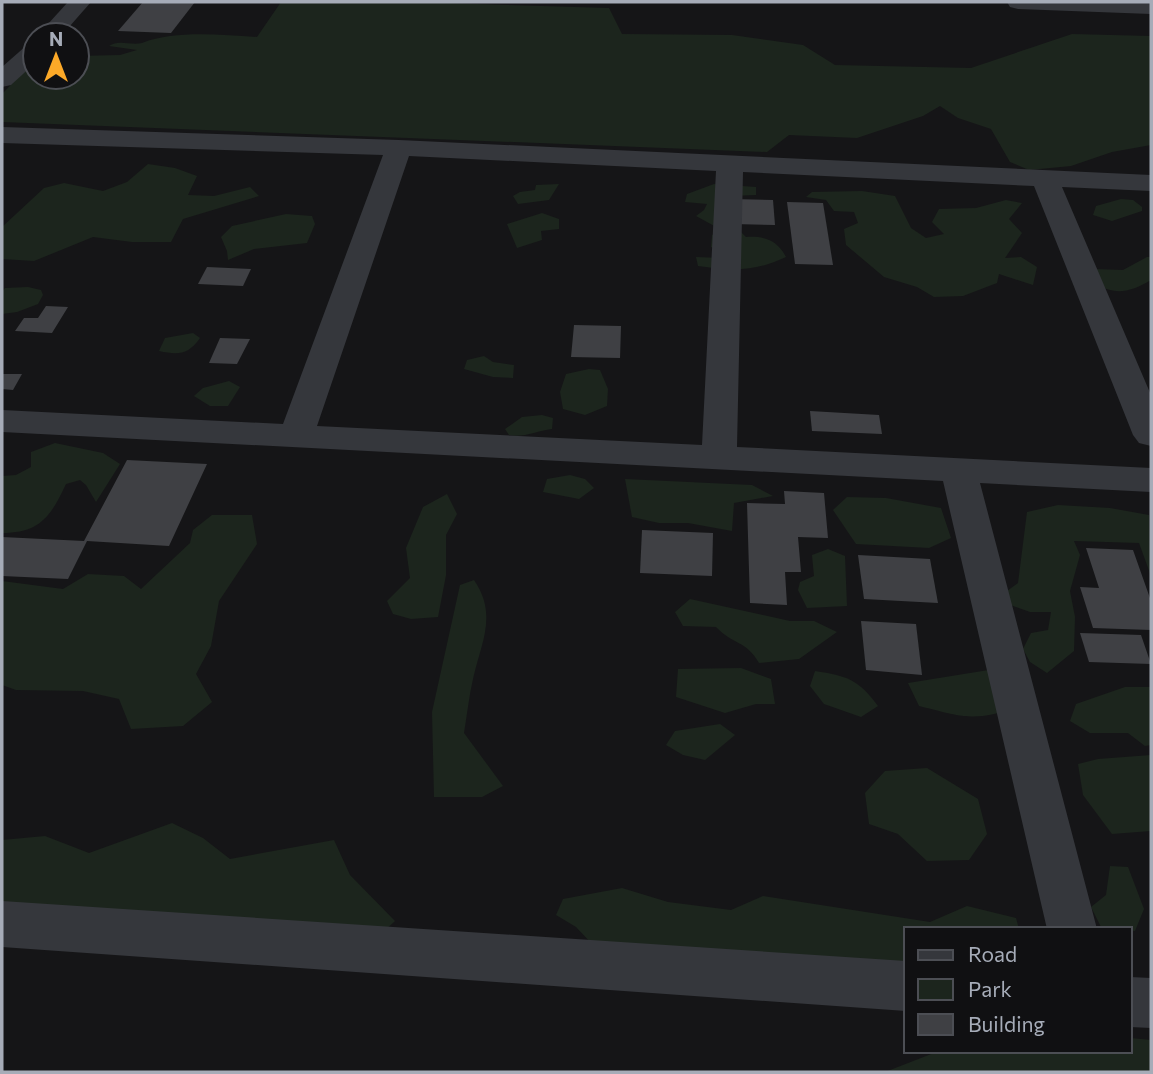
<svg xmlns="http://www.w3.org/2000/svg" width="1153" height="1074" viewBox="0 0 1153 1074" font-family="Commissioner,sans-serif">
	<style>
		.green { fill: #1c251d }
		.building { fill: #3f4044 }
		.lines { fill: none; stroke-linecap: round; stroke-linejoin: round }
		.minor { fill: #35373c; fill-rule: evenodd }
	</style>
	<rect width="100%" height="100%" fill="#151517"/>
	<g class="green">
		<path d="M281,2h132l196,6 13,26 110,1 71,10 32,20 136,3 101,-34 79,2v109l-39,7 -41,14 -42,4 -19,-8 -19,-33 -33,-11 -18,-12 -17,10 -66,22 -68,-3 -22,17 -765,-30v-28l33,-34v17h42v-21l43,-1 17,-5 -28,-4c10,-7 22,0 33,-3 34,-13 78,-8 115,-6z"/>
		<polygon points="148,164 175,168 197,176 188,195 214,196 250,187 259,196 183,219 171,242 132,242 93,237 34,261 2,259 2,227 44,188 64,183 103,191 127,182"/>
		<polygon points="559,184 549,200 518,204 513,196 520,192 535,190 536,185"/>
		<path d="M714,184l42,3v8l-27,1 8,32 9,9c19,-1 31,3 40,20 -32,15 -53,14 -88,9l-2,-9 25,1 3,-7 -13,-4 1,-12 7,-2 -1,-5 -22,-12 8,-6 3,-6 -22,-2 2,-8z"/>
		<polygon points="862,191 895,196 911,228 926,238 944,234 932,222 939,209 976,208 1006,200 1022,203 1009,219 1022,233 1005,258 1021,257 1037,267 1033,285 999,274 997,283 963,296 934,297 917,287 884,277 846,245 844,229 858,223 854,212 834,211 826,200 806,197 812,192"/>
		<polygon points="1121,199 1133,200 1142,207 1142,211 1112,221 1093,215 1096,206"/>
		<polygon points="542,213 559,219 559,229 541,231 542,240 517,248 507,224"/>
		<polygon points="286,214 312,216 315,224 307,243 254,249 228,260 227,251 221,237 232,226"/>
		<path d="M1147,257h4v23c-26,15 -36,14 -62,2l5,-13 29,1z"/>
		<polygon points="28,287 41,290 43,295 38,304 17,312 2,314 2,292 5,288"/>
		<path d="M193,333l7,5c-12,17 -22,17 -41,13l6,-13z"/>
		<polygon points="484,356 493,362 514,365 513,378 493,377 464,369 467,360"/>
		<polygon points="589,369 600,370 608,389 607,406 585,415 563,409 560,392 566,374"/>
		<polygon points="229,381 240,387 228,406 210,406 194,396 203,388"/>
		<path d="M542,415l11,3 -1,11c-16,2 -28,9 -43,6l-4,-6 17,-12z"/>
		<path d="M55,443l48,10 17,11 -24,38 -10,-17 -6,-5 -14,4c-15,32 -26,49 -64,49v-57l14,-1 15,-8v-15z"/>
		<polygon points="570,475 585,479 594,488 579,499 543,492 547,479"/>
		<polygon points="625,479 752,485 773,496 734,503 732,531 688,523 659,523 632,517"/>
		<polygon points="447,494 457,514 446,535 446,575 438,617 411,619 393,614 387,601 410,578 406,548 423,507"/>
		<polygon points="847,497 886,498 941,508 951,538 929,548 856,544 833,510"/>
		<polygon points="1058,505 1110,508 1149,515 1151,576 1139,543 1074,541 1080,555 1070,591 1075,617 1074,651 1047,673 1030,662 1023,649 1031,633 1048,630 1051,612 1030,612 1005,603 1007,591 1018,583 1027,512"/>
		<polygon points="212,515 252,515 257,544 219,601 211,646 196,674 212,702 183,726 131,729 119,699 83,691 16,690 2,685 2,581 63,589 88,574 124,576 141,589 190,543 193,530"/>
		<polygon points="828,549 845,556 847,606 807,608 798,590 800,582 814,576 812,555"/>
		<path d="M474,580c24,35 7,63 -1,99 -4,17 -6,36 -9,54l39,53 -21,11h-48l-2,-85 28,-127z"/>
		<path d="M690,599l100,22h24l23,11 -38,27 -40,4c-13,-23 -26,-18 -43,-36l-33,-1 -8,-14z"/>
		<polygon points="741,668 771,679 775,704 756,704 725,713 676,697 678,669"/>
		<path d="M1001,668l22,38c-49,16 -56,12 -104,0l-11,-23z"/>
		<path d="M815,671c32,5 43,8 63,35l-17,11 -37,-13 -14,-18z"/>
		<polygon points="1125,687 1151,687 1151,745 1145,746 1128,733 1090,733 1070,721 1076,704"/>
		<polygon points="720,724 735,735 705,760 683,755 666,745 675,731"/>
		<polygon points="1151,755 1151,831 1112,834 1083,795 1078,764 1098,759"/>
		<polygon points="927,768 978,799 987,834 969,860 927,861 898,834 869,824 865,793 885,771"/>
		<polygon points="172,823 203,838 230,859 334,840 350,875 395,921 378,937 2,906 2,840 45,836 89,853"/>
		<polygon points="1110,866 1128,867 1144,909 1135,931 1102,929 1091,907 1106,895"/>
		<polygon points="622,888 668,902 731,910 763,896 930,922 967,906 1016,918 1019,929 906,929 906,971 593,945 576,927 556,915 563,899"/>
		<polygon points="1130,1038 1151,1040 1151,1072 885,1072 939,1051 1130,1051"/>
	</g>
	<g class="building">
		<polygon points="143,2 195,2 171,33 118,31"/>
		<polygon points="731,199 773,200 775,225 732,224"/>
		<polygon points="787,202 823,203 833,265 795,264"/>
		<polygon points="207,267 251,269 243,286 198,284"/>
		<polygon points="46,306 68,307 52,333 15,331 24,318 38,318"/>
		<polygon points="574,325 621,326 620,358 571,357"/>
		<polygon points="220,338 250,339 237,364 209,363"/>
		<polygon points="2,374 22,374 13,390 2,389"/>
		<polygon points="810,411 879,415 882,434 812,431"/>
		<polygon points="127,460 207,464 169,546 87,541 68,579 2,576 2,537 84,541"/>
		<polygon points="784,491 824,493 828,538 798,537 801,572 785,572 787,605 750,603 747,503 785,504"/>
		<polygon points="642,530 713,533 712,576 640,573"/>
		<polygon points="1086,548 1133,550 1151,601 1151,630 1093,628 1080,587 1099,588"/>
		<polygon points="858,555 930,559 938,603 864,599"/>
		<polygon points="861,621 916,624 922,675 866,670"/>
		<polygon points="1080,633 1141,635 1151,664 1089,662"/>
	</g>
	<g class="lines">
		<g class="minor">
			<polygon points="68,2 91,2 62,35 38,35"/>
			<polygon points="1007,2 1151,2 1151,14 1018,9 1010,7"/>
			<polygon points="35,43 35,63 11,85 2,87 2,67 27,45"/>
			<path d="M2,127l397,13 752,35v16l-89,-4 89,208v51l-12,-3 -6,-8 -99,-249 -291,-14 -6,275 414,21v24l-171,-9 117,446h-50l-104,-448 -941,-49v-22l281,14 100,-269 -381,-12zM409,156l307,15 -14,274 -385,-19z"/>
			<polygon points="2,901 906,961 906,1011 2,947"/>
			<polygon points="1130,977 1151,978 1151,1028 1130,1027"/>
		</g>
	</g>
	<rect width="1153" height="1074" fill="none" stroke="#a6acb8" stroke-width="7"/>
	<rect x="904" y="927" width="228" height="126" fill="#101012" stroke="#4c4e54" stroke-width="2"/>
	<rect x="918" y="950" width="35" height="10" fill="#35373c" stroke="#4c4e54" stroke-width="2"/>
	<text x="968" y="962" font-size="21" fill="#a6acb8">Road</text>
	<rect x="918" y="979" width="35" height="21" fill="#1c251d" stroke="#4c4e54" stroke-width="2"/>
	<text x="968" y="997" font-size="21" fill="#a6acb8">Park</text>
	<rect x="918" y="1014" width="35" height="21" fill="#3f4044" stroke="#4c4e54" stroke-width="2"/>
	<text x="968" y="1032" font-size="21" fill="#a6acb8">Building</text>
	<g transform="translate(56 56)"><circle r="33" fill="#101012" stroke="#4c4e54" stroke-width="2"/>
	<path d="M0-5L12 26L0 18L-12 26Z" fill="#fca928"/>
	<text y="-10" font-size="19" font-weight="bold" text-anchor="middle" fill="#a6acb8">N</text>
	</g>
</svg>
